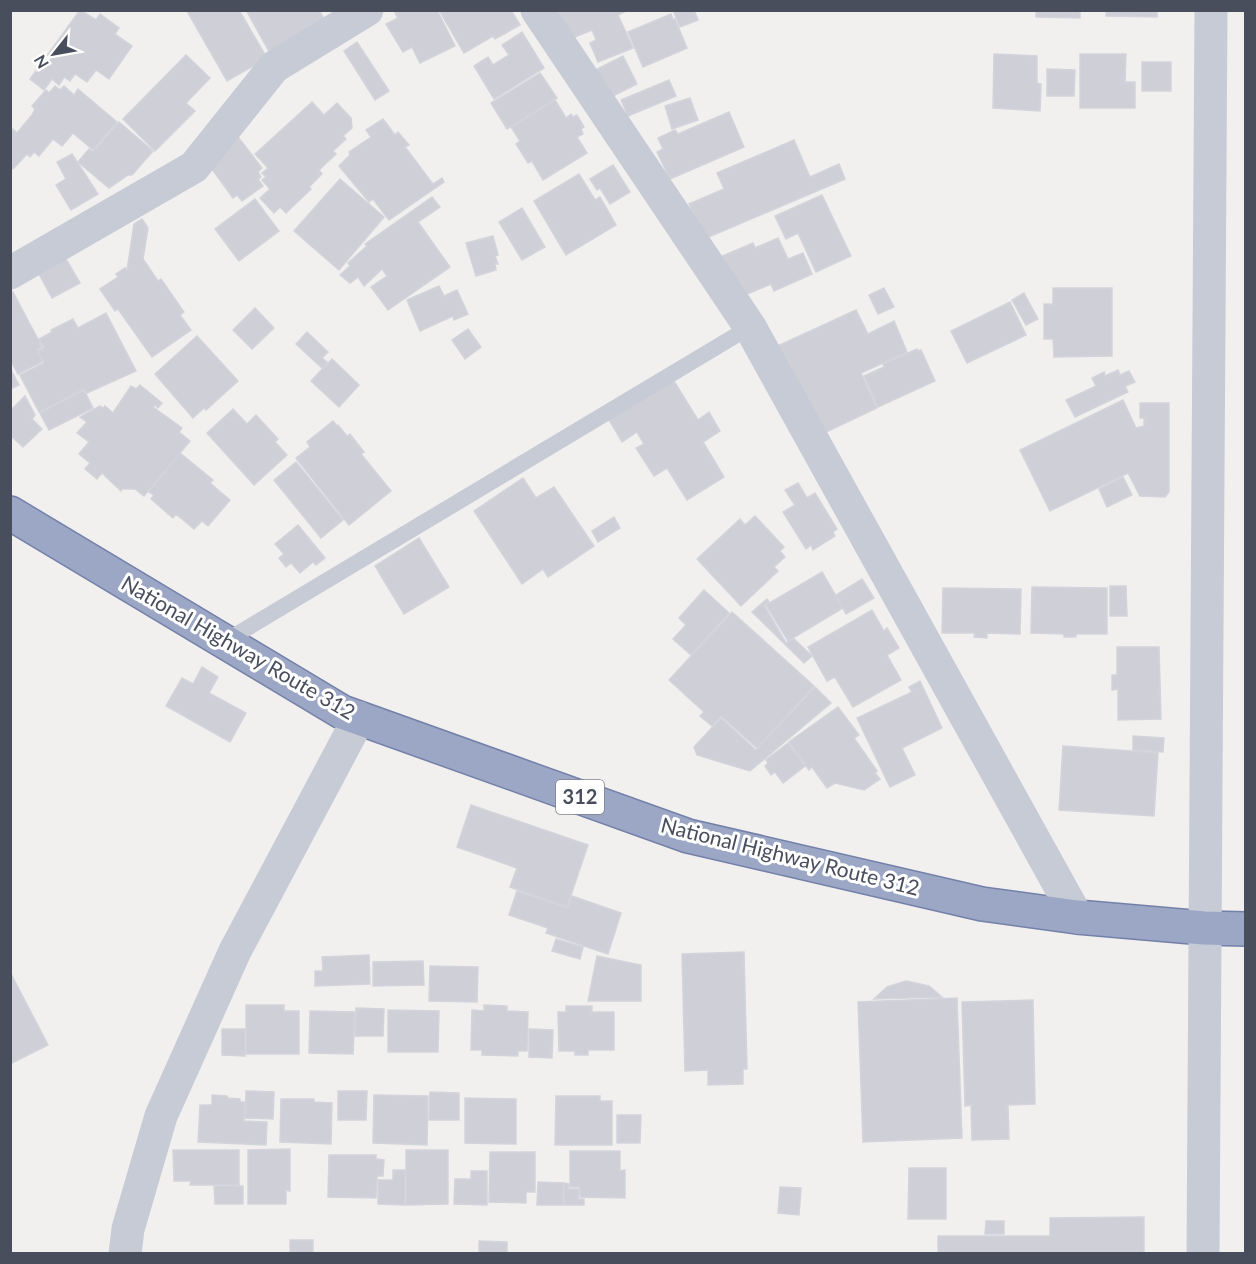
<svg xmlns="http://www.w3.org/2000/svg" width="1256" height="1264" viewBox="0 0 1256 1264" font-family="Lato,sans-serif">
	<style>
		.building { fill: #cfd0d7; stroke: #d3d4db; stroke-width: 1.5 }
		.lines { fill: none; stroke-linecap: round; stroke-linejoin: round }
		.trunk-casing { stroke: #7381a9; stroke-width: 36 }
		.service { stroke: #c6cbd6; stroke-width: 16 }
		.minor { stroke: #c6cbd6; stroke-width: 33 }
		.tertiary { stroke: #c6cbd6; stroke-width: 33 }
		.trunk { stroke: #9ca7c5; stroke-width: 33 }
		.labels { text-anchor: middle; stroke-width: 6; stroke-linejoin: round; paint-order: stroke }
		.shield { fill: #fff; stroke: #7f838d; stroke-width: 1.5 }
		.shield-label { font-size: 20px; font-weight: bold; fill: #484e5c }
		.street-label { font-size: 21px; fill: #484e5c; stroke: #fff }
	</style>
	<rect width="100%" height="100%" fill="#f2f0ef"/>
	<g class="building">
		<polygon points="80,10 96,20 100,14 119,28 115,34 132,46 109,79 96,70 87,82 75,74 70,81 64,77 59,85 52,79 44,90 30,79"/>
		<polygon points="239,10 267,58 227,81 187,11"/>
		<polygon points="246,10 319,10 327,24 271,55"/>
		<polygon points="400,10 437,10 455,46 420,63 412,47 403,52 386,24 398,18 395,13"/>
		<polygon points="439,10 511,10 520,25 495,39 493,36 464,53"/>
		<polygon points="558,10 628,10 618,15 633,48 598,62 590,43 596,40 592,30 570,39"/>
		<polygon points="673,10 694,10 698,20 680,27"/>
		<polygon points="1036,10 1080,10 1080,18 1036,17"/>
		<polygon points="1106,10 1157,10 1157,17 1106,16"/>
		<polygon points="671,14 673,20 675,19 687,48 643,67 628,32"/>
		<polygon points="522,32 544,68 494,99 474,66 488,57 493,65 509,55 502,45"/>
		<polygon points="357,42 389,91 375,100 344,51"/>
		<polygon points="994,54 1037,56 1037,83 1041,84 1040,111 993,108"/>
		<polygon points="1080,54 1126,54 1125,82 1135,82 1135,108 1080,108"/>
		<polygon points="186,55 210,78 186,103 195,111 155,151 123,119"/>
		<polygon points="623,56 637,84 609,98 595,70"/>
		<rect x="1142" y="62" width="29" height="29"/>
		<polygon points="1047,69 1075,70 1074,96 1047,96"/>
		<polygon points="540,73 557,98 507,129 491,103"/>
		<polygon points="669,80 676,96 628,116 621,100"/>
		<polygon points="55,86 60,90 64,86 74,95 78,89 117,122 93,150 73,133 62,146 53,139 39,156 34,152 30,157 27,154 13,169 10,167 10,132 13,129 17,133 32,115 35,109 32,106 46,90 49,93"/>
		<polygon points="690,98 698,120 672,129 665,106"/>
		<polygon points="555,100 566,118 571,114 573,117 577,115 584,127 581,129 583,134 577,137 587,153 543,180 532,161 528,163 516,144 520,141 511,127"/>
		<polygon points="312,102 324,115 337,103 351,118 352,128 343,136 346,139 333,151 336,154 319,170 322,174 309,187 311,189 286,213 280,207 274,213 260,198 270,189 262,180 266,177 262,173 268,168 255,154"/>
		<polygon points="729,112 744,147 670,179 657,152 663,149 658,138 675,130 678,134"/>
		<polygon points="383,119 395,135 398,132 409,145 405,147 433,184 442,178 444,182 389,220 373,199 369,202 339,166 350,155 349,152 371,137 366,130"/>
		<polygon points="119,122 153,151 132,175 128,175 109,188 78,162 89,149 93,152"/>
		<polygon points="235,133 262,168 258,172 261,177 258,179 263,186 242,201 237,195 233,198 203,157"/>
		<polygon points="794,140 810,177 839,164 845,179 704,239 689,204 724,189 717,173"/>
		<polygon points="72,154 98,194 71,210 56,185 66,179 57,162"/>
		<polygon points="613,165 630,192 610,204 600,188 597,190 590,179"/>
		<polygon points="579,174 595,200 600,197 616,225 566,255 534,201"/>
		<polygon points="340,179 384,217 339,270 294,231"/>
		<polygon points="822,195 851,256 816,272 798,233 786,239 775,216"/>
		<polygon points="432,197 440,207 418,222 450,267 388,310 371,287 387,276 382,269 364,286 358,277 350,283 340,275 350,266 348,263 367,246 365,244"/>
		<polygon points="255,199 279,231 239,261 215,229"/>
		<polygon points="522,208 545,247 522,260 499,222"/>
		<polygon points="142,219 148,228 143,259 158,281 161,279 184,312 180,315 191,330 152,357 118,309 115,311 100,289 118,277 116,274 125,268 127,270 134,224"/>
		<polygon points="493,236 498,255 495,256 498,264 495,264 496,270 476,276 466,243"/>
		<polygon points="778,238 788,259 803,253 812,274 774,291 771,284 738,298 720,257 753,243 755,248"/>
		<polygon points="66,259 80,283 52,298 39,274"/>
		<polygon points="439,286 444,296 457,290 468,314 454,320 453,316 420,331 407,300"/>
		<polygon points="884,288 894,307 878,314 869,295"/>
		<polygon points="1053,288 1112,288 1112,356 1054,357 1053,339 1044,339 1044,304 1053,304"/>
		<polygon points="13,292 42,347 37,350 42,362 18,374 10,359 10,293"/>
		<polygon points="1024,293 1038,319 1026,325 1012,300"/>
		<polygon points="1010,302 1026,335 967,363 951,331"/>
		<polygon points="255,308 274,328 252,349 233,330"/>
		<polygon points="856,310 868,334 894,321 907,352 861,373 877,408 820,435 775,347"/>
		<polygon points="106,313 136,371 87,393 84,389 39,412 20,375 44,363 38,351 44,348 39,339 52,332 51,330 73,319 78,328"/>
		<polygon points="468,329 481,347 465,359 452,340"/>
		<polygon points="307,332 328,352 322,358 327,362 322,368 296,344"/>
		<polygon points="197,336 238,381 206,410 204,408 193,418 155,374"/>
		<polygon points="917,349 918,351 921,350 935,381 878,407 864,376 884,367 883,364"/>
		<polygon points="332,359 359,385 339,407 311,381"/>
		<polygon points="10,368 19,385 10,389"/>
		<polygon points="1118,370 1120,375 1129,371 1135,382 1125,386 1128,392 1075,417 1066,400 1096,386 1092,378 1104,372 1105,376"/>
		<polygon points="672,378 698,420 709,412 720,431 703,442 724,477 687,500 667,468 654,476 636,448 644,444 637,432 622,442 608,418"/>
		<polygon points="140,385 162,403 158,408 155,405 153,407 182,428 179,432 190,441 144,496 135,489 122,489 121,491 102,473 97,479 85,469 90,463 79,454 89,442 77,433 87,422 80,417 100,406 103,408 105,406 113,413 131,386 136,389"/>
		<polygon points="84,390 93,408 49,430 40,413"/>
		<polygon points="25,396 35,415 32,419 42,429 23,447 10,435 10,411"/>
		<polygon points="1123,400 1136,428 1144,426 1144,418 1140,418 1140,403 1169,403 1169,492 1165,497 1140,496 1128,473 1050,511 1020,450"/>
		<polygon points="233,409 247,424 256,415 278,439 275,442 287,455 254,485 207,433"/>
		<polygon points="333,421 337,426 338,425 347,436 350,434 364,452 361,454 391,491 349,525 296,458 310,447 307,442"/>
		<polygon points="180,453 213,480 210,483 230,500 208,526 202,521 194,529 176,514 173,518 151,499 154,495 149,492"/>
		<polygon points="296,462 343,520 321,538 274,480"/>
		<polygon points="1123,477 1132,495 1107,507 1099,489"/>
		<polygon points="523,478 536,498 554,487 594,546 548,577 543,569 522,584 474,511"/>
		<polygon points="798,483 807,498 815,493 837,529 833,532 835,536 813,550 811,545 806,549 783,512 795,505 785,490"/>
		<polygon points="755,516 784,547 780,551 785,557 774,567 778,571 741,606 697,559 740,519 745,525"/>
		<polygon points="614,517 620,528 598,542 592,531"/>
		<polygon points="298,525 325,558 316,565 313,562 300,573 291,563 286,567 279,558 284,554 275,544"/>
		<polygon points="419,538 449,587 404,614 375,566"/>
		<polygon points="822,572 843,608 788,641 766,605"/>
		<polygon points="862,579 874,598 846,614 836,595"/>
		<polygon points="1110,586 1126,586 1127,616 1110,616"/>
		<polygon points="1032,587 1107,588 1107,634 1076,634 1076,637 1064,637 1064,634 1031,633"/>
		<polygon points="943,588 1021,589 1020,634 987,633 987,638 974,637 975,633 942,633"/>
		<polygon points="704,590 729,613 691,655 673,639 686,625 679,618"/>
		<polygon points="767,599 769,602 764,605 786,643 794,639 812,656 804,663 752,612"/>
		<polygon points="872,610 884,631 887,628 899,648 887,655 901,680 853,707 835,677 827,681 808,647"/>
		<polygon points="732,612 814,686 757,748 721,716 712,726 700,716 704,712 669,680"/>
		<polygon points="1117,647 1159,647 1161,719 1118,720 1118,689 1112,690 1112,675 1117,675"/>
		<polygon points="202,667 218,677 209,693 246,713 230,742 166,706 182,678 193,684"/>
		<polygon points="920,681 942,728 902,748 915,775 890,787 857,718 912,692 909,687"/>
		<polygon points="815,687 831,703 750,771 697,755 694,747 721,718 756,750"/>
		<polygon points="838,707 859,735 854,738 877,771 875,773 880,779 864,790 835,783 827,788 812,767 809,770 789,742"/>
		<polygon points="1133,736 1164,738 1163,752 1133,750"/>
		<polygon points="788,743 805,766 783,783 775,772 771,775 765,766 768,763 766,760"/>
		<polygon points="1063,746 1158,753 1154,816 1059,810"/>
		<polygon points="471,805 588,845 567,907 510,887 517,868 457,847"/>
		<polygon points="517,891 568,908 572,896 621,913 608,954 546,933 548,928 509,915"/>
		<polygon points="556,939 583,947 580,959 552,951"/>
		<polygon points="744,952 747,1069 743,1069 743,1084 708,1085 708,1070 685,1071 682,954"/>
		<polygon points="369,955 370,984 315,986 315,971 323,971 322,957"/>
		<polygon points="597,956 641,965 641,1001 588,1001"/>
		<polygon points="423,961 424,985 373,986 373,962"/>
		<polygon points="430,966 478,967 477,1002 429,1001"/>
		<polygon points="10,972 48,1045 10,1064"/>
		<polygon points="906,981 929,986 942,997 874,999 887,987"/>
		<polygon points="957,998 962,1138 863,1142 858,1002"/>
		<polygon points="1033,1000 1035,1104 1008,1105 1009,1139 972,1140 971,1105 965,1106 962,1002"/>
		<polygon points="246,1005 284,1005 284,1011 299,1011 299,1054 246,1054"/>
		<polygon points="484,1005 507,1006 507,1011 528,1012 527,1051 518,1051 518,1056 482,1055 482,1050 471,1050 472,1010 484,1011"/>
		<polygon points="566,1006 592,1006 592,1012 614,1012 614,1050 588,1050 588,1055 575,1055 575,1051 559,1051 558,1012 566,1012"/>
		<polygon points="356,1008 384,1009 383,1036 355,1036"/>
		<polygon points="388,1010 439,1011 438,1052 388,1052"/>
		<polygon points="310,1011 355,1012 353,1054 309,1053"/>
		<polygon points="222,1029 245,1029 245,1056 222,1055"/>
		<polygon points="529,1029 553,1030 552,1058 529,1057"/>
		<polygon points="246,1091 274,1092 273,1119 245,1118"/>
		<polygon points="338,1091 367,1091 366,1120 338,1120"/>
		<polygon points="430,1092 459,1093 459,1120 429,1120"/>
		<polygon points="212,1095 227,1096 228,1098 240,1099 240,1102 245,1102 244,1121 267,1122 266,1145 198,1142 200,1105 212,1105"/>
		<polygon points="374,1095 428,1096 427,1145 373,1143"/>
		<polygon points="556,1096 600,1096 600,1101 612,1101 612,1145 555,1145"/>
		<polygon points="465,1098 516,1099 516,1144 465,1143"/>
		<polygon points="281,1099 314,1099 314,1102 332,1103 331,1144 280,1142"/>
		<polygon points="617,1115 641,1115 640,1143 617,1143"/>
		<polygon points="290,1149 290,1191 286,1190 286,1204 248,1204 248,1150"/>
		<polygon points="173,1150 239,1150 239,1185 190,1185 191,1181 174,1181"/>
		<polygon points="406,1150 448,1150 448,1204 406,1205"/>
		<polygon points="570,1151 620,1151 620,1171 625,1170 625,1198 580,1197 580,1187 570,1187"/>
		<polygon points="490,1152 535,1152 535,1192 526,1192 526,1203 489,1202"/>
		<polygon points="329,1155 376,1155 376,1159 384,1160 383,1176 377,1176 376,1198 328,1197"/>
		<polygon points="909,1168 946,1168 946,1219 908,1219"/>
		<polygon points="393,1170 405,1170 405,1205 378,1204 378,1180 393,1180"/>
		<polygon points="471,1171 487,1171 487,1205 454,1204 455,1179 471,1179"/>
		<polygon points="538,1182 563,1183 563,1205 537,1205"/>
		<polygon points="564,1183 569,1184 568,1189 579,1189 578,1199 584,1199 584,1205 564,1205"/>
		<polygon points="214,1186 243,1186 243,1204 215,1204"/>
		<polygon points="780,1187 801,1188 799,1215 778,1213"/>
		<polygon points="1144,1217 1144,1254 938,1254 938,1236 1050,1236 1050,1218"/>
		<polygon points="986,1221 1004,1221 1004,1234 985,1234"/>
		<rect x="290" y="1240" width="23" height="14"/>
		<polygon points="479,1241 507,1242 507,1254 479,1254"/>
	</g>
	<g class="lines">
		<g class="trunk-casing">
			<polyline id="trunk" points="10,513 342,712 688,836 982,904 1077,917 1204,928 1246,929"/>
		</g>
		<polyline class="service" points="224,642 750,327"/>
		<g class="minor">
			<polyline points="537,10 750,327 1077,917"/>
			<polyline points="10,273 194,167 274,67 367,10"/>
		</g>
		<g class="tertiary">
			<polyline points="125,1254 128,1229 161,1116 235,951 359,718"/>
			<polyline points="1203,1254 1211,10"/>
		</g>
		<use href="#trunk" class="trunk"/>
	</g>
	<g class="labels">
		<rect class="shield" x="556" y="780" width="48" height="34" rx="4.5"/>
		<g class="shield-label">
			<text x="580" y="804">312</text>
		</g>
		<g class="street-label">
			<text transform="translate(238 648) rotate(30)" y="7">National Highway Route 312</text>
			<text transform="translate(790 857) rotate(14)" y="7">National Highway Route 312</text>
		</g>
	</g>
	<rect width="1256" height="1264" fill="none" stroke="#484e5c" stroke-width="24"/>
	<g transform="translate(54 54) rotate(239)" stroke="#ffffff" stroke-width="4.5" paint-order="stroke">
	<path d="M0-4.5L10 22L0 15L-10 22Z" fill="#484e5c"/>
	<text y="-9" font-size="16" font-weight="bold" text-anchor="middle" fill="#484e5c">N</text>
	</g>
</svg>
